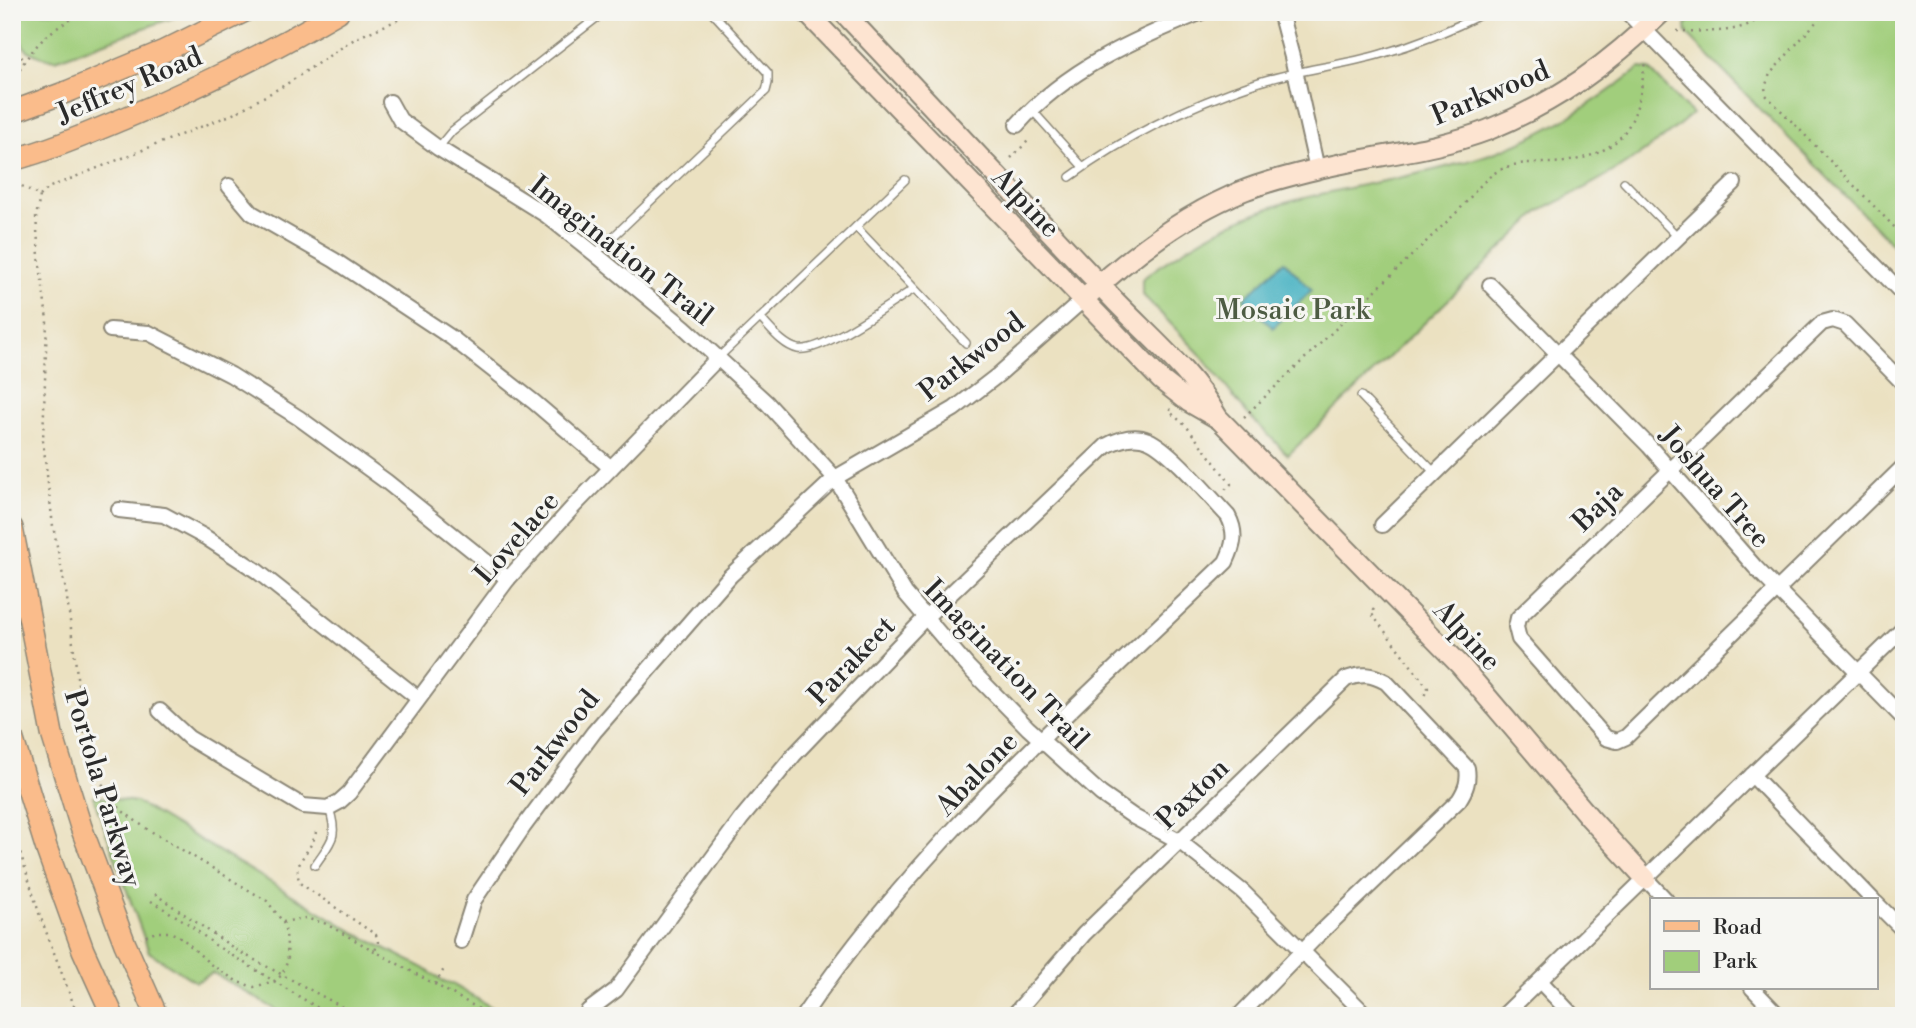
<svg xmlns="http://www.w3.org/2000/svg" width="1916" height="1028" viewBox="0 0 1916 1028" font-family="'Libre Bodoni',serif">
	<style>
		.green { fill: #a1ce7b; stroke: #667c53; stroke-width: 2 }
		.water { fill: #43b0c1; stroke: #376e76; stroke-width: 2 }
		.lines { fill: none; stroke-linecap: round; stroke-linejoin: round }
		.lane-casing { stroke: #8b8676; stroke-width: 10 }
		.street-casing { stroke: #8b8676; stroke-width: 18 }
		.secondary-casing { stroke: #8b8676; stroke-width: 23 }
		.primary-casing { stroke: #8b8676; stroke-width: 24 }
		.path { stroke: #8b8676; stroke-width: 2.5; stroke-dasharray: 2 5; stroke-linecap: butt }
		.lane { stroke: #fff; stroke-width: 7 }
		.street { stroke: #fff; stroke-width: 14 }
		.secondary { stroke: #fde4d1; stroke-width: 19 }
		.primary { stroke: #fabc8b; stroke-width: 21 }
		.labels { text-anchor: middle; stroke-width: 6; stroke-linejoin: round; paint-order: stroke }
		.street-label { font-size: 28px; fill: #2b2b2b; stroke: #f6f6f2 }
		.park-label { font-size: 28px; fill: #4e5c43; stroke: #f6f6f2 }
	</style>
	<rect width="100%" height="100%" fill="#f6f6f2"/>
	<filter id="ink" filterUnits="userSpaceOnUse"><feTurbulence type="fractalNoise" baseFrequency=".0143" numOctaves="2"/><feDisplacementMap in="SourceGraphic" scale="14" xChannelSelector="R" yChannelSelector="G"/><feConvolveMatrix kernelMatrix="1 2 1 2 8 2 1 2 1" color-interpolation-filters="sRGB"/></filter>
	<filter id="wash" filterUnits="userSpaceOnUse"><feTurbulence type="fractalNoise" baseFrequency=".00686" numOctaves="4" result="noise"/><feDisplacementMap in="SourceGraphic" scale="28" xChannelSelector="R" yChannelSelector="G"/><feGaussianBlur stdDeviation="1.57" result="paint"/><feColorMatrix in="noise" values="0 0 0 0 0 0 0 0 0 0 0 0 0 0 0 0 0 1.4 0 .05"/><feComposite in="paint" operator="in"/></filter>
	<g filter="url(#wash)">
		<rect width="100%" height="100%" fill="#ebe1c1"/>
		<g class="green">
			<path d="M14,12h175l-134,48c-33,-6 -37,-15 -41,-48z"/>
			<polygon points="1699,12 1904,12 1904,256 1687,34 1686,25"/>
			<path d="M1640,68l9,1 43,45c-46,41 -97,70 -152,97l-252,244 -42,-43 -48,-60 -56,-58v-15c42,-32 89,-60 140,-75 69,-20 143,-27 211,-51 54,-19 102,-50 147,-85z"/>
			<polygon points="93,796 136,802 361,936 422,967 443,981 452,984 506,1016 287,1016 213,973 196,982 149,952"/>
		</g>
		<polygon class="water" points="1284,261 1312,290 1273,328 1244,299"/>
	</g>
	<g filter="url(#ink)">
		<g class="lines">
			<g class="lane-casing">
				<g id="lane">
					<polyline points="1032,110 1083,167"/>
					<polyline points="438,148 452,131 604,12"/>
					<path d="M1070,177c56,-41 120,-72 186,-94 41,-13 84,-17 125,-29 36,-10 72,-25 105,-42"/>
					<polyline points="1624,182 1678,237"/>
					<polyline points="856,227 966,343"/>
					<polyline points="595,254 766,91 768,83 768,73 712,12"/>
					<path d="M760,318c10,10 23,28 38,31 24,4 93,-46 116,-60"/>
					<polyline points="718,358 905,180"/>
					<polyline points="1361,396 1435,473"/>
					<path d="M315,865c16,-24 24,-27 14,-57"/>
				</g>
			</g>
			<g class="street-casing">
				<g id="street">
					<polyline points="1280,12 1292,57 1317,169"/>
					<polyline points="1627,12 1904,295"/>
					<polyline points="390,102 400,120 438,148 546,215 595,254 684,327 767,403 835,478 905,593 969,668 1028,728 1101,794 1134,817 1179,841 1243,892 1367,1016"/>
					<path d="M1017,125c50,-56 116,-85 185,-113"/>
					<polyline points="229,186 252,213 334,260 452,338 534,402 611,468"/>
					<polyline points="1490,285 1649,446 1755,567 1904,719"/>
					<polyline points="110,330 149,333 231,375 299,418 387,482 508,579"/>
					<polyline points="1904,384 1845,324 1833,320 1822,323 1518,618 1516,627 1519,639 1606,738 1617,741 1626,737 1904,466"/>
					<polyline points="119,510 164,515 205,537 257,571 418,698"/>
					<polyline points="1382,525 1734,183"/>
					<polyline points="160,711 189,738 303,806 328,808 339,802 349,793 508,579 573,507 718,358"/>
					<polyline points="1752,775 1873,900"/>
					<polyline points="1646,879 1666,900"/>
					<polyline points="1876,903 1904,931"/>
					<polyline points="461,941 474,900 524,826 594,732 730,576 835,478 954,409 998,375 1084,299"/>
					<polyline points="1540,981 1573,1016"/>
					<polyline points="1752,988 1779,1016"/>
					<path d="M588,1011l28,-21 125,-171 53,-64 131,-137 181,-172c13,-7 28,-12 42,-6 22,9 62,57 80,76 9,17 6,29 -2,46 -148,143 -307,282 -423,454"/>
					<path d="M1013,1016l71,-82 262,-255c16,-6 25,-5 40,3l81,86c2,13 -1,21 -8,32l-144,138 -76,78"/>
					<polyline points="1503,1016 1904,628"/>
				</g>
			</g>
			<g class="secondary-casing">
				<g id="secondary">
					<polyline points="806,12 1161,380 1189,402 1217,418"/>
					<path d="M843,12c91,97 182,194 274,291 36,37 75,69 101,115l242,247 130,153 56,61"/>
					<path d="M1084,299c43,-40 93,-79 147,-103 25,-12 59,-20 86,-27 57,-14 116,-18 171,-39 69,-28 121,-66 174,-118"/>
				</g>
			</g>
			<g class="primary-casing">
				<g id="primary">
					<polyline points="12,112 69,91 164,51 243,12"/>
					<path d="M12,160c38,-10 75,-26 111,-41 74,-31 145,-66 215,-107"/>
					<polyline points="12,528 52,734 81,827 125,944 157,1016"/>
					<polyline points="12,737 47,850 83,950 113,1016"/>
				</g>
			</g>
			<g class="path">
				<polyline points="1825,12 1770,74 1765,87 1766,95 1904,237"/>
				<path d="M1677,31c32,0 65,5 90,-19"/>
				<polyline points="12,46 24,60"/>
				<polyline points="16,75 18,90"/>
				<path d="M16,75c19,-32 35,-47 70,-63"/>
				<polyline points="1011,158 1029,140"/>
				<polyline points="22,186 40,196 36,217 39,256 47,320 43,441 53,526 66,591 76,666 81,718 88,748 98,778 121,810 144,827 267,901 283,922 286,933 288,960 282,975 274,981 254,987 238,982 210,964 182,938 170,932 156,932 141,938"/>
				<polyline points="12,190 22,186"/>
				<polyline points="40,196 50,187 233,114 285,85 356,38 416,12"/>
				<polyline points="1171,409 1169,411 1187,427 1231,484 1224,491"/>
				<path d="M1244,417l214,-206c13,-13 25,-33 42,-41 21,-11 41,-5 64,-8 65,-10 75,-44 81,-102"/>
				<polyline points="1374,609 1371,613 1428,688 1423,698"/>
				<polyline points="12,826 39,913 78,1016"/>
				<path d="M316,832c-3,19 -27,31 -15,52l75,51 2,7 -3,9"/>
				<polyline points="155,894 238,951 359,1016"/>
				<polyline points="151,901 186,922 215,945 331,1016"/>
				<polyline points="283,922 305,918 324,923 492,1016"/>
				<polyline points="435,984 444,969"/>
			</g>
			<use href="#lane" class="lane"/>
			<use href="#street" class="street"/>
			<use href="#secondary" class="secondary"/>
			<use href="#primary" class="primary"/>
		</g>
	</g>
	<g class="labels">
		<g class="street-label">
			<text transform="translate(129 84) rotate(-23)" y="10">Jeffrey Road</text>
			<text transform="translate(1490 92) rotate(-23)" y="10">Parkwood</text>
			<text transform="translate(1027 202) rotate(46)" y="10">Alpine</text>
			<text transform="translate(622 250) rotate(38)" y="10">Imagination Trail</text>
			<text transform="translate(971 356) rotate(-38)" y="10">Parkwood</text>
			<text transform="translate(1716 486) rotate(49)" y="10">Joshua Tree</text>
			<text transform="translate(1597 506) rotate(-44)" y="10">Baja</text>
			<text transform="translate(516 537) rotate(-49)" y="10">Lovelace</text>
			<text transform="translate(1468 635) rotate(47)" y="10">Alpine</text>
			<text transform="translate(851 660) rotate(-46)" y="10">Parakeet</text>
			<text transform="translate(1007 664) rotate(46)" y="10">Imagination Trail</text>
			<text transform="translate(554 742) rotate(-52)" y="10">Parkwood</text>
			<text transform="translate(976 773) rotate(-46)" y="10">Abalone</text>
			<text transform="translate(104 788) rotate(73)" y="10">Portola Parkway</text>
			<text transform="translate(1192 793) rotate(-44)" y="10">Paxton</text>
		</g>
		<g class="park-label">
			<text x="1293" y="319">Mosaic Park</text>
		</g>
	</g>
	<rect width="1916" height="1028" fill="none" stroke="#f6f6f2" stroke-width="42"/>
	<rect x="1650" y="898" width="228" height="91" fill="#f6f6f2" stroke="#a5a5a2" stroke-width="2"/>
	<rect x="1664" y="921" width="35" height="10" fill="#fabc8b" stroke="#a5a5a2" stroke-width="2"/>
	<text x="1713" y="934" font-size="21" fill="#2b2b2b">Road</text>
	<rect x="1664" y="951" width="35" height="21" fill="#a1ce7b" stroke="#a5a5a2" stroke-width="2"/>
	<text x="1713" y="968" font-size="21" fill="#2b2b2b">Park</text>
</svg>
